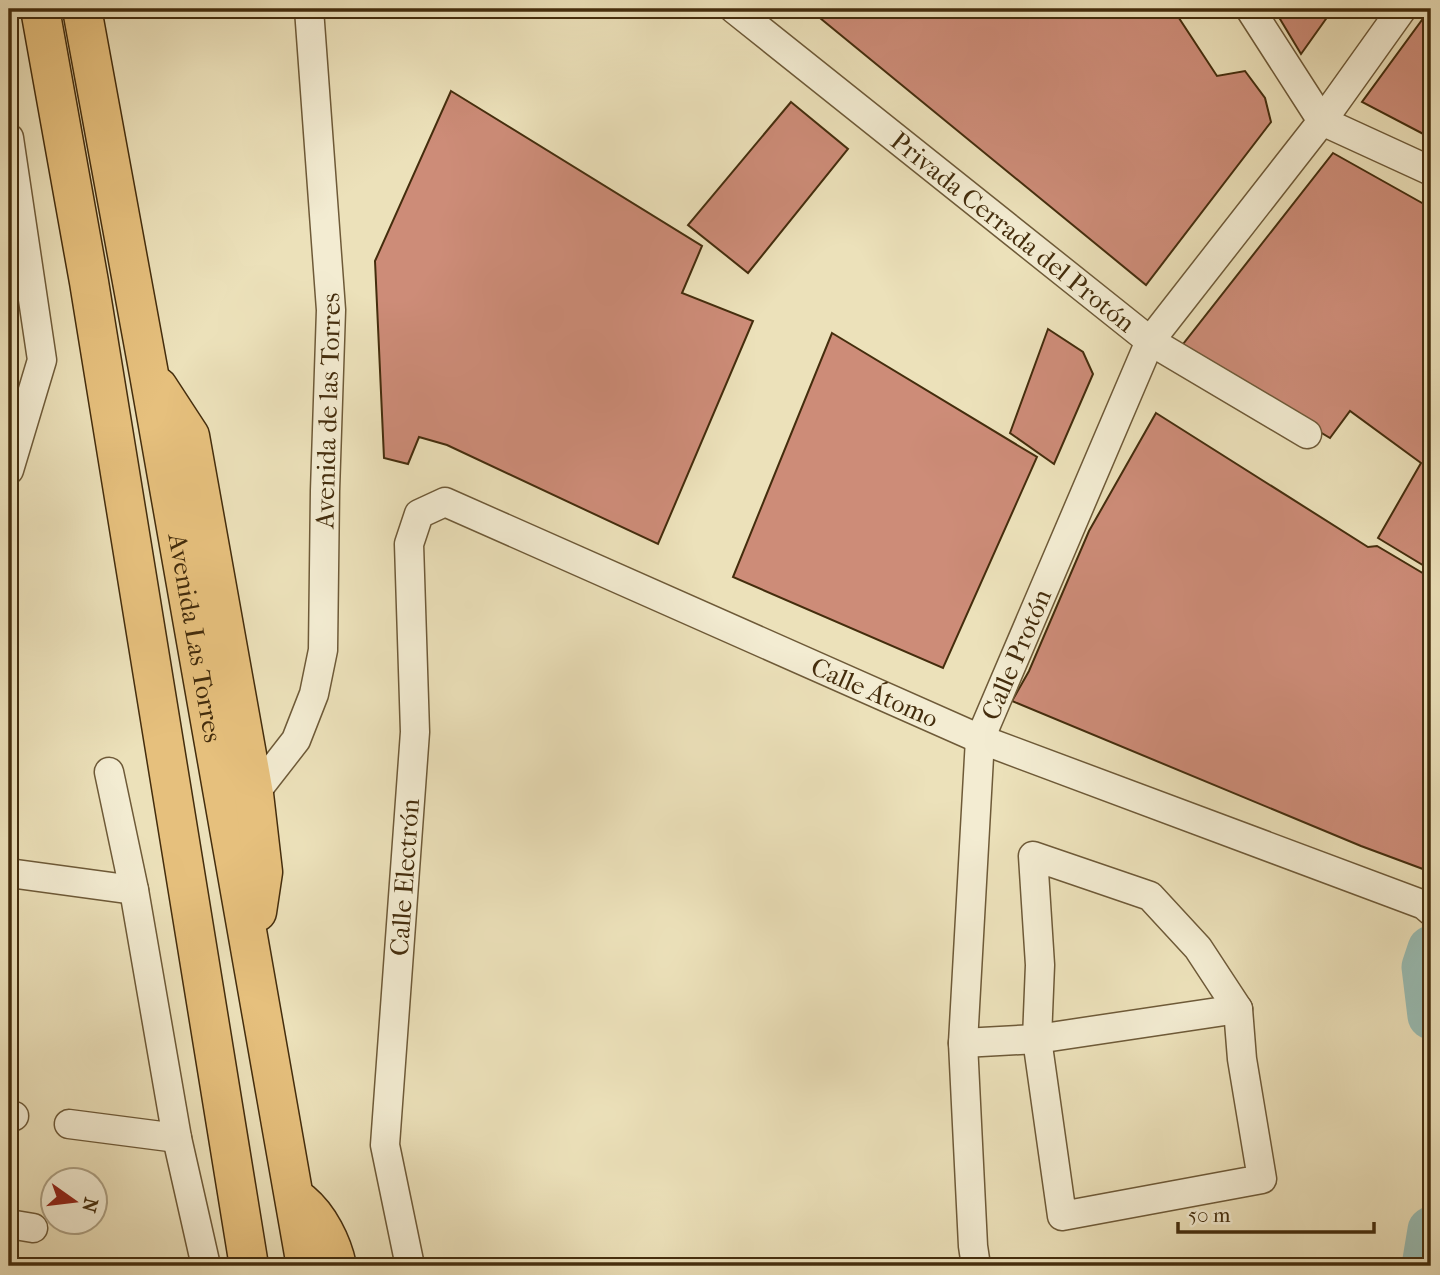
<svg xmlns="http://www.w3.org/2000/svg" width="1440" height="1275" viewBox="0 0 1440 1275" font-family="'IM FELL French Canon',serif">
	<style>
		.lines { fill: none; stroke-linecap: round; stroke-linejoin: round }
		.river { stroke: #99bdb4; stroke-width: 47 }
		.building { fill: #cd8c78; stroke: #442d0d; stroke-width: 2 }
		.minor-casing { stroke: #6e5a38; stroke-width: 31 }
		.highway-casing { stroke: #442d0d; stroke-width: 41 }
		.minor { stroke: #f3ecd2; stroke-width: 28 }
		.highway { stroke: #e6c07d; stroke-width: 38 }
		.labels { text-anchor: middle; stroke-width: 6; stroke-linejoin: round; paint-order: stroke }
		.street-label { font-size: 26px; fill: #442d0d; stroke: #f3ecd2 }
	</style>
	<rect width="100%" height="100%" fill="#ece1ba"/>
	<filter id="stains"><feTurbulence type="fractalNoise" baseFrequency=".00286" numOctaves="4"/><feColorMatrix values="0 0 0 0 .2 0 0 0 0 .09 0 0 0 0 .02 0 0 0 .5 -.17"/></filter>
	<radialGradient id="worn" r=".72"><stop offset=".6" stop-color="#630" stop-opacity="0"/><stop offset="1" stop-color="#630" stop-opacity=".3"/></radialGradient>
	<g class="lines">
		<g class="river">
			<polyline points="1431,949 1425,967 1431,1016"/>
			<polyline points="1425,1266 1431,1230"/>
		</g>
	</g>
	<g class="building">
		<polygon points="809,9 1173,9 1217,76 1245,71 1265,98 1271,122 1146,285"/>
		<polygon points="1274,9 1333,9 1301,54"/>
		<polygon points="1430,9 1431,9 1431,138 1362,102"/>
		<polygon points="451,91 702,246 682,293 753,321 658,544 447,445 419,437 408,464 384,458 375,261"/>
		<polygon points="791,102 848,149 748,273 688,225"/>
		<polygon points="1333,153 1431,208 1431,570 1378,538 1421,463 1350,411 1330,438 1180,348"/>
		<polygon points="1048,329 1083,352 1093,374 1054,464 1010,433"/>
		<polygon points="832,333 1037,457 943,668 733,577"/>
		<polygon points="1156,413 1368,547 1377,546 1431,578 1431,872 1361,846 1012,701 1029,671 1089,531"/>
	</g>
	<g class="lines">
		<g class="minor-casing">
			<g id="minor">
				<path id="s1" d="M734,9l416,332 157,93"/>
				<polyline points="1250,9 1322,121 1431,171"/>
				<polyline points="9,138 42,360 9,470"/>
				<polyline points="109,772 134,890 177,1138 206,1266"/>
				<path id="s2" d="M254,794l42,-54 18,-46 9,-44 2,-159 6,-181 -22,-301"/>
				<polygon points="1033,856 1150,896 1198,948 1238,1009 1242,1059 1262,1179 1062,1216 1037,1039 1040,965"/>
				<polyline points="9,873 134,890"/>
				<polyline points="963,1043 1037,1039 1238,1009"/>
				<polyline points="9,1116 14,1116"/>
				<polyline points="69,1124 177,1138"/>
				<polyline points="9,1224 33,1228"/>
				<path id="s3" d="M410,1266l-25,-121 30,-413 -6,-188 10,-30 26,-12 535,237 444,166 7,6"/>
				<path id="s4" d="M976,1266l-3,-20 -10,-203 17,-304 170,-398 172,-220 80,-112"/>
			</g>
		</g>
		<g class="highway-casing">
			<g id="highway">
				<polyline points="40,9 89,282 249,1266"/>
				<path id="s5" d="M82,9l67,365 157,892"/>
				<polyline points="158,387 190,436 254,794 263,872 257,912"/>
				<path d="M301,1202c18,15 31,41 36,64"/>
			</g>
		</g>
		<use href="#minor" class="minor"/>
		<use href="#highway" class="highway"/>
	</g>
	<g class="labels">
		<g class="street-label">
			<text dy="9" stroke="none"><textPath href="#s1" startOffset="357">Privada Cerrada del Protón</textPath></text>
			<text dy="9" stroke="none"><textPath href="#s2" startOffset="402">Avenida de las Torres</textPath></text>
			<text dy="9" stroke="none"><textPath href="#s5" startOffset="639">Avenida Las Torres</textPath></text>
			<text dy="9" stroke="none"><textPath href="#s4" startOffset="620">Calle Protón</textPath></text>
			<text dy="9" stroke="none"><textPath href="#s3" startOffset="1256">Calle Átomo</textPath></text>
			<text dy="9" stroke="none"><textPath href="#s3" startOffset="392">Calle Electrón</textPath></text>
		</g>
	</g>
	<rect width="1440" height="1275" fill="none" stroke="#ece1ba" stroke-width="35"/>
	<rect x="10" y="10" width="1419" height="1254" fill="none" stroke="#442d0d" stroke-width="3.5"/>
	<rect x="18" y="18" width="1405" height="1240" fill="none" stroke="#442d0d" stroke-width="2"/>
	<g transform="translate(74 1201) rotate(104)"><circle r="33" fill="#f3ecd2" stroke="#ada083" stroke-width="2"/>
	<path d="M0-5L12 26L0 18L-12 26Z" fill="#8f2418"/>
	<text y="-10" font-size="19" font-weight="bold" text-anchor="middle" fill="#442d0d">N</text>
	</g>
	<path d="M1178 1222v10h196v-10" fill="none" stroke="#442d0d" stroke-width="3.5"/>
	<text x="1188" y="1222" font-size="21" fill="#442d0d" stroke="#f3ecd2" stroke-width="5" paint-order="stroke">50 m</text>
	<rect width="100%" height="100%" filter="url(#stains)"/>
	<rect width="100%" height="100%" fill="url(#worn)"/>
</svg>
